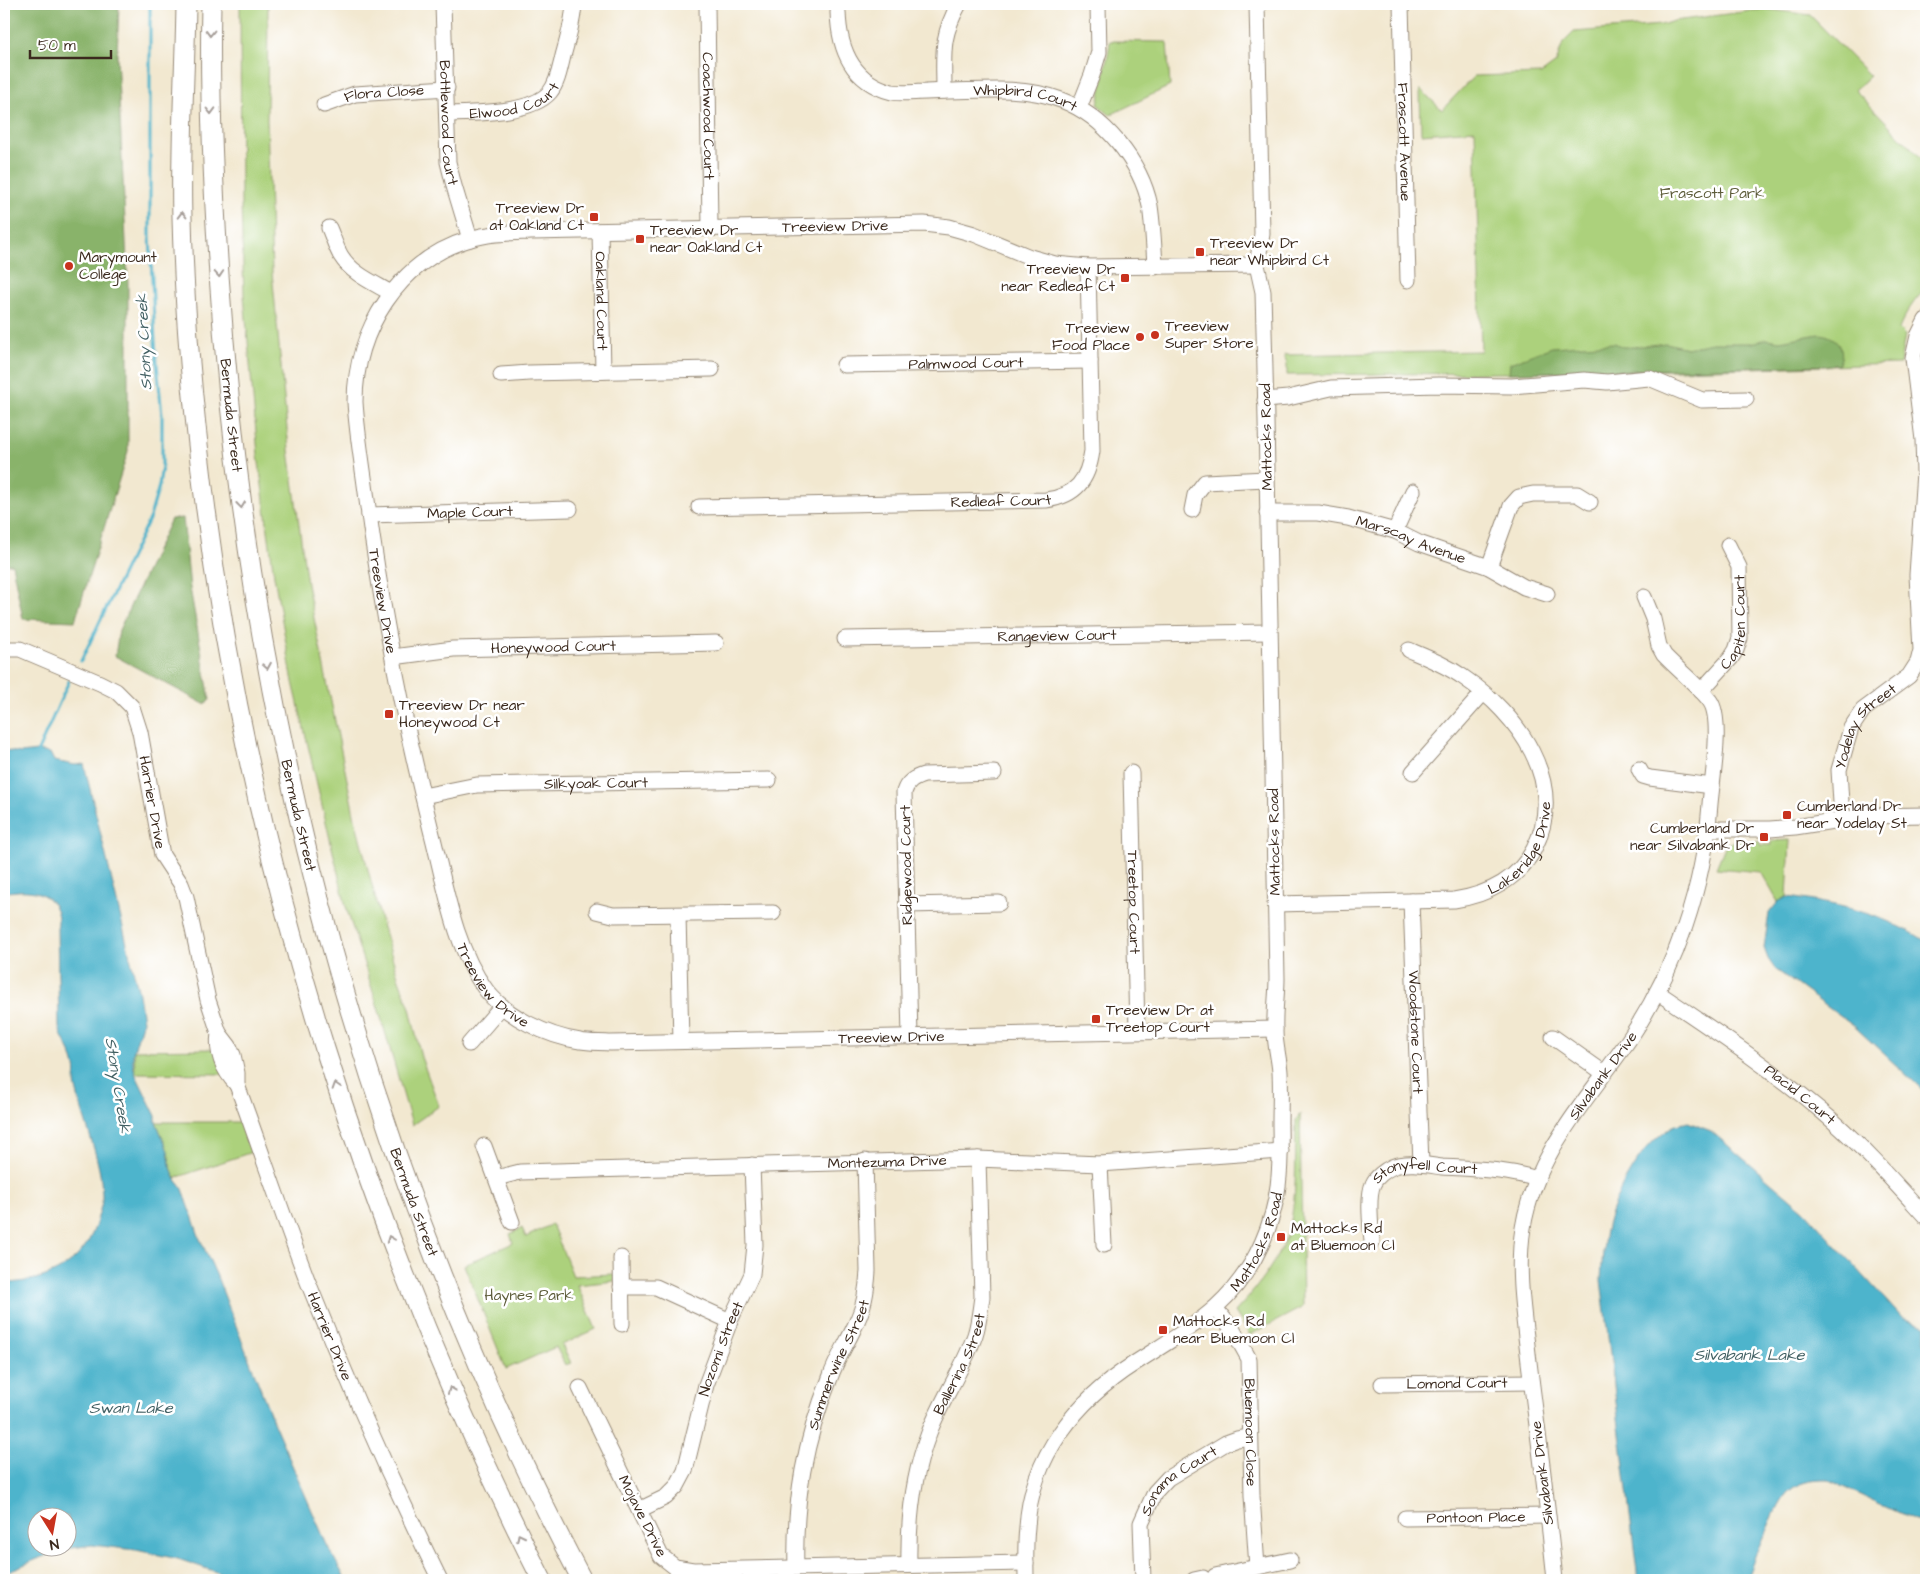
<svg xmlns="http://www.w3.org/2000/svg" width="1930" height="1584" viewBox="0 0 1930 1584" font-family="'Architects Daughter',sans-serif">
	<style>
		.green { fill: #acd17b; stroke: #747e4c }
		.forest { fill: #89b36b; stroke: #626e44 }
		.water { fill: #4eb4cc; stroke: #446f75; fill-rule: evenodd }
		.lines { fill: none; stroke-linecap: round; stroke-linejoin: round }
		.stream { stroke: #4eb4cc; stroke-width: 3 }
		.minor-casing { stroke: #968977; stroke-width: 17 }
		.major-casing { stroke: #968977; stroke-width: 21 }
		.minor { stroke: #fff; stroke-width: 15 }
		.major { stroke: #fff; stroke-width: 19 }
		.oneway { stroke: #a79f9a }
		.poi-dot { fill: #c8321e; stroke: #fff; stroke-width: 2 }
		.labels { text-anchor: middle; stroke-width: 5; stroke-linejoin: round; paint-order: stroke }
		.street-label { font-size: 15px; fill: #3b2a1e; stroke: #fff }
		.park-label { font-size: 15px; fill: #5d5c3a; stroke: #fff }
		.poi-label { font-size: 15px; fill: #3b2a1e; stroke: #fff; text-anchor: start }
		.water-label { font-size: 16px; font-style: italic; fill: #436164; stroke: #fff }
	</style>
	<rect width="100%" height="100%" fill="#fff"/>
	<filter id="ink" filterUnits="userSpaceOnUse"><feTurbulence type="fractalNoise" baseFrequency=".02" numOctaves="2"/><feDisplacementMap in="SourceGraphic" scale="10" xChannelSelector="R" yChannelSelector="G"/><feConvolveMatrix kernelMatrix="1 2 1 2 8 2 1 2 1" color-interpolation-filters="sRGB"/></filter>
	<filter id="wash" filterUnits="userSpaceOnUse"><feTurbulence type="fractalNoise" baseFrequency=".0096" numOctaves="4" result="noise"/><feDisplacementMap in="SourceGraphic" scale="20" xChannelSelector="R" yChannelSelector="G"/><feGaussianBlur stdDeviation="1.12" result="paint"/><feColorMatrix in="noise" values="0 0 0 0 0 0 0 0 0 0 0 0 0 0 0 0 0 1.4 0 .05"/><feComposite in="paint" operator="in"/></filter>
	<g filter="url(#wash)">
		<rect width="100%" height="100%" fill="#f2e8d0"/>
		<g class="green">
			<polygon points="240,4 268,4 267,120 272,272 289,450 307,584 355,819 382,924 399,980 410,1008 421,1057 439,1106 412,1125 379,1011 346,907 293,682 274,576 258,455 244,296 241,204"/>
			<path d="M1765,9l45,6 60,61 -15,14 71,73v126c-13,12 -20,24 -27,40l6,6 -5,29 -298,8 -315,3v-11l-3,-9 197,-4 -6,-221 -54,4 -1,-45 22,21 32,-34 67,-2 15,-11 7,-20 11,-11 87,-7 13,-4z"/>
			<polygon points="1110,41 1167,42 1170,86 1110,115 1098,105 1109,49"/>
			<polygon points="1790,840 1787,897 1778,902 1761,872 1716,868 1726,844 1745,841 1761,842 1761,845 1771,845 1771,841"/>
			<polygon points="215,1049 223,1074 135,1073 134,1050"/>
			<path d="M1300,1114l3,193 -53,28 -15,-23c20,-21 41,-49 52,-77 11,-32 8,-81 9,-115z"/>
			<polygon points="156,1122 243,1122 252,1152 175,1178 170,1165 168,1151"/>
			<polygon points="552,1224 573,1276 614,1274 615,1281 577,1285 596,1329 562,1345 571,1363 565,1365 556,1347 506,1369 464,1265 513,1243 510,1234 522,1228 526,1237"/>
		</g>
		<g class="forest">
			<polygon points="4,4 119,4 117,56 128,283 128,451 75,621 23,619 12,564 4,564"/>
			<path d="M1819,334c17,1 29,15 19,31l-329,8 1,-10 42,-16 62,-4 9,4h10l33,-4 21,5 25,-5h41l12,-4 15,2z"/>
			<polygon points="183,518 190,588 210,700 204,704 115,656 119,630 171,519"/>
		</g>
		<g class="water">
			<path d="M4,750l17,3 16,-2 13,2 4,8 21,4 9,-1 55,230 4,27 -10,32v11l2,9 21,43v6l12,29 2,14 5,13 8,11 17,50 16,35 57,147 54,124 19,35h-114l-4,-4 -50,-17 -42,-9 -44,-5 -33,5 -55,23v-290c45,-1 82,-19 94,-66 1,-5 4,-12 4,-18 1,-32 -14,-66 -22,-96 -2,-7 -5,-16 -5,-22 1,-11 1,-11 -2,-22 -4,-11 -11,-20 -14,-31l-2,-99c5,-21 -9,-37 -29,-38 -8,-1 -16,1 -24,1zM38,1516h30v30h-30z"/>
			<path d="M1787,897c52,7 94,16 139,44v152l-71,-66 -80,-58 -7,-10 -4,-11 5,-35 9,-11z"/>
			<path d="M1688,1122l23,9 94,80 97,107 24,7v204l-7,-7 -90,-42c-39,-1 -46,14 -61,47 -8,17 -15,35 -22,53h-108l-37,-300c1,-18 2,-36 6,-54 8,-33 33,-80 63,-98 5,-4 12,-4 18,-6z"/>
		</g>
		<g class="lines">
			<g class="stream">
				<polyline points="81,661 150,517 159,486 162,466 162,416 155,342 150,236 150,4"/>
				<polyline points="37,753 69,681"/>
			</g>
		</g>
	</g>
	<g filter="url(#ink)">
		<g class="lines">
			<g class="minor-casing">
				<g id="minor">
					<path id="s1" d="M443,4l5,158 6,24 16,53"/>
					<path id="s2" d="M707,4l3,224"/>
					<path id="s3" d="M1401,4l7,276"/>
					<path id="s4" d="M838,12c1,37 14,70 54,80 11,2 23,0 34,0 24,-1 48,-2 72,-2 21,0 43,2 63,10 43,16 80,62 89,106 3,20 4,41 5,61"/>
					<path d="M944,91c0,-37 -4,-53 15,-87"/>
					<path id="s5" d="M324,105l31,-11 92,-6"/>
					<polyline points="1079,108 1092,75 1099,52 1098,6"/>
					<path id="s6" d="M447,114c28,-1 84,0 103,-22 8,-10 10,-24 13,-36 5,-18 10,-34 11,-52"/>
					<path d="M329,228c4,9 7,20 12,28 11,18 33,27 50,37"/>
					<path id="s7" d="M600,231l3,140"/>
					<path id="s8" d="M1257,265l-169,2 -33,-3 -25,-7 -56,-23 -25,-7 -25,-3 -393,8c-21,1 -41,1 -61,7 -71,21 -115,91 -115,163 2,33 8,65 12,98 15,112 37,223 65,334 13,50 22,113 54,156 21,27 61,46 94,51 10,2 21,1 31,2l664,-14"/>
					<path id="s9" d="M844,365l246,-4"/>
					<polyline points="501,375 529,373 712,369"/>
					<polyline points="1265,400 1288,398 1331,388 1438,385 1512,386 1584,380 1607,382 1649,378 1702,400 1746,399"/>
					<path id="s10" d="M699,507l347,-7c30,-4 42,-20 46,-49l-4,-184"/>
					<polyline points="1192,510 1195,495 1205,482 1266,479"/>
					<path id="s11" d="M1267,513h51l30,5 47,13 24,12 70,24 35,20 23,7"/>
					<path id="s12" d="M369,515l201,-6"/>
					<polyline points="1395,531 1413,491"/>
					<polyline points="1489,567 1511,506 1519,497 1533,494 1577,494 1590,502"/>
					<path id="s13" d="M845,639l424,-7"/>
					<path id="s14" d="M4,649h16l80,34 16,8 16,16 8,25 22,123 19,29 5,13 22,103 11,33 10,13 4,9 4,18v12c24,65 46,132 71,197 40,101 84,201 132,298"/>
					<path id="s15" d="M393,657l60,-8 263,-6"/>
					<path id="s16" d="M1701,691l30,-33 5,-8 4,-12 -1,-71 -11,-22"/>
					<polyline points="1639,769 1643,776 1650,778 1712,786"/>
					<polyline points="1413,772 1483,693"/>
					<path id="s17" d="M1131,773l6,258"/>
					<path id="s18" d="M423,796l54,-11 292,-5"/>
					<path id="s19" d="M1842,819l-3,-49 12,-42 12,-18 46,-34 9,-14 3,-12 -4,-75 7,-103 -1,-32 -10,-82 5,-22 8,-16"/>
					<polyline points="1709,829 1770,829 1795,827 1865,816 1926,815"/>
					<path id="s20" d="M1411,901l10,263"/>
					<path id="s21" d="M1275,904l179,-4c33,-5 64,-20 80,-51 34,-67 -16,-135 -71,-172 -17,-12 -35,-19 -54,-27"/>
					<polyline points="907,905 999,903"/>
					<polyline points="597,911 613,915 773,913"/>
					<polyline points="678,915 681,1041"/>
					<path id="s22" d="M1657,992c61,41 121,81 176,129 33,29 63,63 93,96"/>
					<path d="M219,1033c-3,20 5,38 18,52"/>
					<path d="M910,1037l-6,-245c3,-10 10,-14 20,-17l70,-2"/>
					<polyline points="1553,1037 1604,1073"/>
					<polyline points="469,1044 502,1006"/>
					<polyline points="484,1146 512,1222"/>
					<polyline points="1100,1164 1104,1245"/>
					<path id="s23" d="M496,1178l24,-6 458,-13 122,5 181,-13"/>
					<path id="s24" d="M1372,1242c-1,-15 -5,-45 1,-58 3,-7 12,-14 19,-17 15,-6 35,-2 50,0 33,2 63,2 95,12"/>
					<polyline points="621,1258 622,1324"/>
					<polyline points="621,1287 656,1287 730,1321"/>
					<path id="s25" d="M1215,1308l18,22 16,29 3,137 5,71"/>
					<path id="s26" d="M1382,1384l149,-2"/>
					<polyline points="580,1388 661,1556 675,1567 693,1570 1026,1563"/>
					<path id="s27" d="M639,1510l27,-13 11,-11 8,-15 21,-86 24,-64 22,-47 3,-29 -3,-80"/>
					<path id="s28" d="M1405,1518l143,-2"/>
					<path id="s29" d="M909,1565c-1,-45 4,-90 20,-132 13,-34 34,-64 46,-98 4,-12 5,-25 7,-38l-4,-138"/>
					<path id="s30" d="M796,1568c-2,-68 9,-128 34,-190 7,-21 20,-39 28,-59 7,-15 9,-31 10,-48l-3,-110"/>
					<polyline points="1215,1576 1290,1560"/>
					<path id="s31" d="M1026,1580c0,-17 -1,-35 1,-53 4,-71 50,-127 108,-164 54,-35 99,-57 127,-120 18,-40 19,-75 18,-118 0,-18 1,-35 0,-53 -1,-14 -5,-27 -5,-41 -1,-18 2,-36 2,-53l-12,-608 -2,-78 -6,-27 5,-31 -5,-230"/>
					<path id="s32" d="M1143,1580l-2,-57 14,-31 13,-14 58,-35 11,-4 13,-2"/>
					<polyline points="1194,1580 1203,1578"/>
					<path id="s33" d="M1555,1580c-7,-73 -17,-145 -26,-218 -5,-45 -13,-90 -6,-134 12,-75 66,-130 107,-190 46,-69 74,-151 80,-234 2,-24 13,-85 0,-103 -12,-16 -32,-31 -46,-46l-5,-9 -6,-27 -9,-22"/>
				</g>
			</g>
			<g class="major-casing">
				<g id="major">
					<path d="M186,4c-1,71 -6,142 -4,213 2,91 10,181 21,270 47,382 165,751 339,1093"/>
					<path id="s34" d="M211,4c-2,90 2,180 8,271 30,455 150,902 363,1305"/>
				</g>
			</g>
			<use href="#minor" class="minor"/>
			<use href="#major" class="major"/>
		</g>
		<defs><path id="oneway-chevron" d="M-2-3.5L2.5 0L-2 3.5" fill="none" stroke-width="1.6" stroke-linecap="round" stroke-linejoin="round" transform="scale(1.25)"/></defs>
		<g class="oneway">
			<use href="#oneway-chevron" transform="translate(210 33) rotate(91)"/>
			<use href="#oneway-chevron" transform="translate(211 111) rotate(89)"/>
			<use href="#oneway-chevron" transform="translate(182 215) rotate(-91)"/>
			<use href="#oneway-chevron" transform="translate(219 274) rotate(86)"/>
			<use href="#oneway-chevron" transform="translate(241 505) rotate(83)"/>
			<use href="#oneway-chevron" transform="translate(267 666) rotate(80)"/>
			<use href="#oneway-chevron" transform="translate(336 1086) rotate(-108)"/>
			<use href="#oneway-chevron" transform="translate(390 1239) rotate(-111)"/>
			<use href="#oneway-chevron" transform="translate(451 1390) rotate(-113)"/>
			<use href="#oneway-chevron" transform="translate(520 1537) rotate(-117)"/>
		</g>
	</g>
	<g class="poi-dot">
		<rect x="589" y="212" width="10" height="10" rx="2.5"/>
		<rect x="635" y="234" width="10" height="10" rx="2.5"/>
		<rect x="1195" y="247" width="10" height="10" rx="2.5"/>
		<circle cx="69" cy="266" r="5"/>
		<rect x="1120" y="273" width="10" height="10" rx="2.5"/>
		<circle cx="1155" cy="335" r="5"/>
		<circle cx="1140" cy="337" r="5"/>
		<rect x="384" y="709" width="10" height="10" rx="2.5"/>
		<rect x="1782" y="810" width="10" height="10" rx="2.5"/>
		<rect x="1759" y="832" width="10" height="10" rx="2.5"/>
		<rect x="1091" y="1014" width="10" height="10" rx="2.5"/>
		<rect x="1276" y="1232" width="10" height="10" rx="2.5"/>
		<rect x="1158" y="1325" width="10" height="10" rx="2.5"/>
	</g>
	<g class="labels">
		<g class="street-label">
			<text dy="5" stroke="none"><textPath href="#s5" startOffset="62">Flora Close</textPath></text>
			<text dy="5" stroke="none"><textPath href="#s6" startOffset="70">Elwood Court</textPath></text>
			<text dy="5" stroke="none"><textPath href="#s4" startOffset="239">Whipbird Court</textPath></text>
			<text dy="5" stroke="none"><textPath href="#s2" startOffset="112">Coachwood Court</textPath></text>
			<text dy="5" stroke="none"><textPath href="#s1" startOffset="119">Bottlewood Court</textPath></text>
			<text dy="5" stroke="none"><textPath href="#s3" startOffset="138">Frascott Avenue</textPath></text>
			<text transform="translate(835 226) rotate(-1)" y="5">Treeview Drive</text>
			<text dy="5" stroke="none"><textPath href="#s7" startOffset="70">Oakland Court</textPath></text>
			<text dy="5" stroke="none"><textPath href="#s9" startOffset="122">Palmwood Court</textPath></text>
			<text dy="5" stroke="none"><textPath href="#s34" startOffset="412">Bermuda Street</textPath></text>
			<text transform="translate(1266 437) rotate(-91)" y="5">Mattocks Road</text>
			<text dy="5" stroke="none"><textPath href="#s10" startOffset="302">Redleaf Court</textPath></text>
			<text dy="5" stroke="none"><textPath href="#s12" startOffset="101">Maple Court</textPath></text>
			<text dy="5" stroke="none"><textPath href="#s11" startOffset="148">Marscay Avenue</textPath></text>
			<text dy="5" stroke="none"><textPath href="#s8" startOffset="1209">Treeview Drive</textPath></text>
			<text dy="5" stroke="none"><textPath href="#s16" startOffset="81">Capiten Court</textPath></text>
			<text dy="5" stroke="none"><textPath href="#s13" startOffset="212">Rangeview Court</textPath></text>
			<text dy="5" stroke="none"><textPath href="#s15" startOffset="161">Honeywood Court</textPath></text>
			<text dy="5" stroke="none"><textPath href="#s19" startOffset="102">Yodelay Street</textPath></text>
			<text dy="5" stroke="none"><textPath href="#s18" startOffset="174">Silkyoak Court</textPath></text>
			<text dy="5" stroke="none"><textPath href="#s14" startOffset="241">Harrier Drive</textPath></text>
			<text dy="5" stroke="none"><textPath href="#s34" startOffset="818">Bermuda Street</textPath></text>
			<text transform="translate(1274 842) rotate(-91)" y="5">Mattocks Road</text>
			<text dy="5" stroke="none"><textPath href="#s21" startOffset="271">Lakeridge Drive</textPath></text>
			<text transform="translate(906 865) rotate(-91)" y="5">Ridgewood Court</text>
			<text dy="5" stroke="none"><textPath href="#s17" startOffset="129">Treetop Court</textPath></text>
			<text dy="5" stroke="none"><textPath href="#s8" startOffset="1614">Treeview Drive</textPath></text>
			<text dy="5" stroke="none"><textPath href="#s20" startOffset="131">Woodstone Court</textPath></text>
			<text dy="5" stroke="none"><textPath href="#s8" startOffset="2034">Treeview Drive</textPath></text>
			<text dy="5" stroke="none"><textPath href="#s33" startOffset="528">Silvabank Drive</textPath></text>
			<text dy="5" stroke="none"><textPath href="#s22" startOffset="176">Placid Court</textPath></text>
			<text dy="5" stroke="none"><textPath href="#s23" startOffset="392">Montezuma Drive</textPath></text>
			<text dy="5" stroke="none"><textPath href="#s24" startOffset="116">Stonyfell Court</textPath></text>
			<text dy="5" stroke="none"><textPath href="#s34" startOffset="1222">Bermuda Street</textPath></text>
			<text dy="5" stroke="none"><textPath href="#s31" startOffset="434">Mattocks Road</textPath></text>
			<text dy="5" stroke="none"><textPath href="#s14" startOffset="808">Harrier Drive</textPath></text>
			<text dy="5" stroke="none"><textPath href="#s27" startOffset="190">Nozomi Street</textPath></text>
			<text dy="5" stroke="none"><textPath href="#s29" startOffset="210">Ballerina Street</textPath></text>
			<text dy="5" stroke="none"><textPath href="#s30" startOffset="210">Summerwine Street</textPath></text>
			<text dy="5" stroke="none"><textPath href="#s26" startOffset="75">Lomond Court</textPath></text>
			<text dy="5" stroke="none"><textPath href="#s25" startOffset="135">Bluemoon Close</textPath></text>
			<text transform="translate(1542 1473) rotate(-97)" y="5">Silvabank Drive</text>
			<text dy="5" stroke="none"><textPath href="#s32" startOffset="116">Sonama Court</textPath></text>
			<text transform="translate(643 1516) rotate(63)" y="5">Mojave Drive</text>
			<text dy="5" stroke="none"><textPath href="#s28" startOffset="71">Pontoon Place</textPath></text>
		</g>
		<g class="park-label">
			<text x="1712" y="198">Frascott Park</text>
			<text x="529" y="1300">Haynes Park</text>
		</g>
		<g class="poi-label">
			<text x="584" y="213" text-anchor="end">Treeview Dr<tspan x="584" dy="17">at Oakland Ct</tspan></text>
			<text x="650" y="235">Treeview Dr<tspan x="650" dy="17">near Oakland Ct</tspan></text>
			<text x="1210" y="248">Treeview Dr<tspan x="1210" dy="17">near Whipbird Ct</tspan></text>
			<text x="79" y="262">Marymount<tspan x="79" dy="17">College</tspan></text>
			<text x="1115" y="274" text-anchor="end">Treeview Dr<tspan x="1115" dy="17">near Redleaf Ct</tspan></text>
			<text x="1165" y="331">Treeview<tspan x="1165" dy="17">Super Store</tspan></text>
			<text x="1130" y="333" text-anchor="end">Treeview<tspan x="1130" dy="17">Food Place</tspan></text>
			<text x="399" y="710">Treeview Dr near<tspan x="399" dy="17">Honeywood Ct</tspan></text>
			<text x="1797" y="811">Cumberland Dr<tspan x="1797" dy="17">near Yodelay St</tspan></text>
			<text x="1754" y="833" text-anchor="end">Cumberland Dr<tspan x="1754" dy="17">near Silvabank Dr</tspan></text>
			<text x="1106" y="1015">Treeview Dr at<tspan x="1106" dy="17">Treetop Court</tspan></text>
			<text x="1291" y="1233">Mattocks Rd<tspan x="1291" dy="17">at Bluemoon Cl</tspan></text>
			<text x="1173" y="1326">Mattocks Rd<tspan x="1173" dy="17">near Bluemoon Cl</tspan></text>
		</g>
		<g class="water-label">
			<text transform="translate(143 342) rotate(-93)" y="6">Stony Creek</text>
			<text transform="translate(119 1085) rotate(81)" y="6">Stony Creek</text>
			<text x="1749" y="1360">Silvabank Lake</text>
			<text x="131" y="1413">Swan Lake</text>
		</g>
	</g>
	<rect width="1930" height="1584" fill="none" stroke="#fff" stroke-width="20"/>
	<g transform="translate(52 1532) rotate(169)"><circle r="24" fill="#ffffff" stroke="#b1aaa5"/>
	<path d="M0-4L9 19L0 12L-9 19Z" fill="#c8321e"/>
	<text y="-8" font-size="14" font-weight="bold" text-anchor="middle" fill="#3b2a1e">N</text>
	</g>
	<path d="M30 50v8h81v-8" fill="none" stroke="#3b2a1e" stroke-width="2.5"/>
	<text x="38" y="50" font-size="15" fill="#3b2a1e" stroke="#ffffff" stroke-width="4" paint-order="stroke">50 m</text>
</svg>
